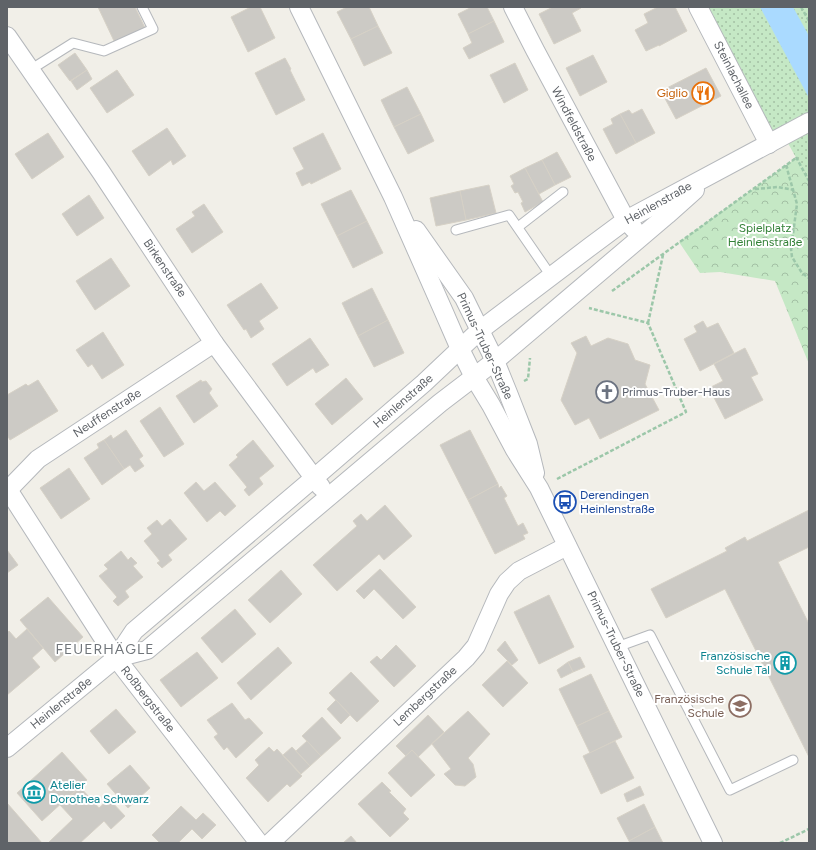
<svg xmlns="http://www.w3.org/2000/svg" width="816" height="850" viewBox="0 0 816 850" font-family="Figtree,sans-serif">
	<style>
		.grass { fill: url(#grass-dots) }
		.park { fill: url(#park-crowns) }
		.water { fill: #aadaff }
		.building { fill: #cccac5; stroke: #d6d1c6 }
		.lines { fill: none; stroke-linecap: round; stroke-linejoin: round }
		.service-casing { stroke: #b5b8bc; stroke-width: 11 }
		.minor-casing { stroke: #b5b8bc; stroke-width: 20 }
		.path { stroke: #9cc7a9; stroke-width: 2.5; stroke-dasharray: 4 2; stroke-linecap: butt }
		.service { stroke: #fff; stroke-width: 9 }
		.minor { stroke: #fff; stroke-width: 18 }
		.labels { text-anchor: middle; stroke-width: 4; stroke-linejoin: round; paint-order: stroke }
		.street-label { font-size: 12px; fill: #5f6368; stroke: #fff }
		.food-label { font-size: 12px; fill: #c56008; stroke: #fff; text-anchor: end }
		.park-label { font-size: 12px; fill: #348238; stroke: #fff }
		.worship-label { font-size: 12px; fill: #5b616d; stroke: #fff; text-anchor: start }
		.transit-label { font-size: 12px; fill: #164399; stroke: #fff; text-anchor: start }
		.culture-label { font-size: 12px; fill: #0d838f; stroke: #fff; text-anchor: end }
		.education-label { font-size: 12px; fill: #785e54; stroke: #fff; text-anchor: end }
		.quarter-label { font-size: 14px; letter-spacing: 1px; fill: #70757a; stroke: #fff }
	</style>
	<defs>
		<pattern id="grass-dots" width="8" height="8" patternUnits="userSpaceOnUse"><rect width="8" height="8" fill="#c5e8c5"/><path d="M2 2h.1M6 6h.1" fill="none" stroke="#a3c0a4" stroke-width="1.8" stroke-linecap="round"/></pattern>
		<pattern id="park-crowns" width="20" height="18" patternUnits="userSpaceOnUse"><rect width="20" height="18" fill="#c5e8c5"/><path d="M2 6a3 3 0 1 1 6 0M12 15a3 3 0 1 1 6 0" fill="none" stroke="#a3c0a4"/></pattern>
	</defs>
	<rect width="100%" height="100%" fill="#f1efe8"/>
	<polygon class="grass" points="698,7 809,7 809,181 784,136 769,144"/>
	<polygon class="park" points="796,158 809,181 809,364 775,281 720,272 700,273 679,242"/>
	<polygon class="water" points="760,7 793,7 809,36 809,98"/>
	<g class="building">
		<polygon points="98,7 135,7 145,28 115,43"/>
		<polygon points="251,7 260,7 275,38 248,52 231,17"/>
		<polygon points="347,7 369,7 378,26 351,39 337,12"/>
		<polygon points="472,7 487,7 494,21 468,34 458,14"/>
		<polygon points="553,7 580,7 581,8 572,13 581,31 554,44 539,14"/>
		<polygon points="658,7 675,7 687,31 659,46 659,45 646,51 635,30 648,23 644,14"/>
		<polygon points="494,21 504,42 469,59 463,48 472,43 468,34"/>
		<polygon points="378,26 392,53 364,66 351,39"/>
		<polygon points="75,53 87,70 70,81 58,65"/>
		<polygon points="593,55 607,82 580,96 566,68"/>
		<polygon points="285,58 291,69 290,70 305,100 276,115 255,73"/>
		<polygon points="515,63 528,90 504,103 490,75"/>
		<polygon points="706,68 721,96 676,119 661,91"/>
		<polygon points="87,70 92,79 77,90 71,81"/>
		<polygon points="117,70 134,95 107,113 90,88"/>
		<polygon points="407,87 421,114 394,127 381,100"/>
		<polygon points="642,109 655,133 636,143 620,114 629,110 632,114"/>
		<polygon points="421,114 434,141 408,154 394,127"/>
		<polygon points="620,114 636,143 616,154 603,129 613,124 611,119"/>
		<polygon points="167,128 186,156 173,165 171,160 149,176 132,151"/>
		<polygon points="48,133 64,157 32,179 15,154"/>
		<polygon points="323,133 341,169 311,184 310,182 302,186 296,173 304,169 293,148"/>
		<polygon points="557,152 571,177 555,185 542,160"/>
		<polygon points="542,160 555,185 539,194 525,168"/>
		<polygon points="525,168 543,202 525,212 521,203 523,202 518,192 515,193 511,186 514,184 510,176"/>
		<polygon points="489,185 496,213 466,220 460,191"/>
		<polygon points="351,190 367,221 337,236 321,204"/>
		<polygon points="460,191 466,220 436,226 430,198"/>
		<polygon points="89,195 104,218 77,236 62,214"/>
		<polygon points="204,204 223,232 192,253 176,229 195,216 192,212"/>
		<polygon points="367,221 383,253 353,268 337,236"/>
		<polygon points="111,258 130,286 95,310 76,281"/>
		<polygon points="261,283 278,308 259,321 264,329 251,338 246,329 244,330 227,305"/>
		<polygon points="372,288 388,320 358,336 342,303"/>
		<polygon points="388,320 404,353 374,367 358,336"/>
		<polygon points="703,321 707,328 718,323 734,353 700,371 684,339 697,332 694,326"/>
		<polygon points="103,332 124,365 102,379 92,364 88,367 76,350"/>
		<polygon points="586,336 591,346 608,338 628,344 635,360 650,365 645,384 659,410 600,439 589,418 575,425 561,400 577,353 571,343"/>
		<polygon points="310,338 329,365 316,373 313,368 287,386 272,364"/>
		<polygon points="745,348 758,374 751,377 763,400 725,419 709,388 723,381 714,364"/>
		<polygon points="346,378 363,399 332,425 315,404"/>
		<polygon points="38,380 58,411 10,440 7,435 7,395 26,384 28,386"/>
		<polygon points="201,380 202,382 206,381 212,389 209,393 218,406 194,423 176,396"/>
		<polygon points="160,407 184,444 164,457 140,421"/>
		<polygon points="126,430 143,456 139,459 144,466 135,472 130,465 124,469 104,440 111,435 113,439"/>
		<polygon points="470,430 498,484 468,500 440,445"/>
		<polygon points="104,440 124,469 102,485 84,458 99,448 97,444"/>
		<polygon points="253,440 274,466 259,478 263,484 249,496 244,490 247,487 229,465 238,457 236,455"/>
		<polygon points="69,468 90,499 61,519 40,488"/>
		<polygon points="196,482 204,491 215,482 236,506 225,516 220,511 207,522 184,493"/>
		<polygon points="498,484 499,488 501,486 507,496 504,498 518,526 523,523 528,533 523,535 525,539 495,554 468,500"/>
		<polygon points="570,493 575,505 570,507 565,495"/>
		<polygon points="385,505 412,536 384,560 379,554 337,591 313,565 357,526 353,521 361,514 367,521"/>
		<polygon points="809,510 809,547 778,562 809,624 809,757 725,589 666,618 651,589 727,551 725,548 745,537 747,541"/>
		<polygon points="170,519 187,539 168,555 172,560 162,568 157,563 160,561 144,541 152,534 147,528 157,520 162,526"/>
		<polygon points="7,550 18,565 7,573"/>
		<polygon points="121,551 128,560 131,557 137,563 133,566 143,577 125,591 129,597 118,606 113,601 117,597 99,576 108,569 104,565"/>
		<polygon points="380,569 416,607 403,619 374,589 364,599 356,591"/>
		<polygon points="281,570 302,594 270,623 248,600"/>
		<polygon points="549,595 574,647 539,664 514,612"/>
		<polygon points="48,597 83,637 55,662 20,620"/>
		<polygon points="235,609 256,634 222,663 201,638"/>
		<polygon points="27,629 43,648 32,658 40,667 7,695 7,633 9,631 16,639"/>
		<polygon points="505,641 518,660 512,665 497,650"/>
		<polygon points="396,645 416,666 394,687 370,662 377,656 381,660"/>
		<polygon points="278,647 292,663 251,700 237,683"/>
		<polygon points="197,652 218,678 181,707 160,680"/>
		<polygon points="580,657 585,667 573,672 568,662"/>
		<polygon points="507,661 528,683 503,707 482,685"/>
		<polygon points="568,662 573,672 561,678 557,670"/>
		<polygon points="351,672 379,701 357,722 329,693"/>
		<polygon points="591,674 609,711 577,726 559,689"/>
		<polygon points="336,700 350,715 341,724 327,709"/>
		<polygon points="232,703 245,720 249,718 263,733 236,758 227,747 224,750 214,737 218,734 207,720"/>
		<polygon points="116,709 136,732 109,754 90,731"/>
		<polygon points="468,711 490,734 468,758 473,764 476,777 465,786 455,785 444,774 451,769 432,744"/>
		<polygon points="609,711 622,737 590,753 577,726"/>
		<polygon points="428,715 444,732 418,757 412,750 406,756 396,746"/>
		<polygon points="322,717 341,738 321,756 302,736"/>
		<polygon points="307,741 321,756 310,766 296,751"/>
		<polygon points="615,741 634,778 601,794 583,756"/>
		<polygon points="269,747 274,752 277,749 302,776 290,787 287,784 268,802 246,778 259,765 255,760"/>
		<polygon points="292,747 310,766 301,774 283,755"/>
		<polygon points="412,750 435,775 411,797 388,773"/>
		<polygon points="62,752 87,780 42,821 17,793"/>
		<polygon points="130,765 150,788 128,808 107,784"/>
		<polygon points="382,782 391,791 389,792 406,809 403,813 409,819 390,837 358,804"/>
		<polygon points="640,786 644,795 627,802 624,794"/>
		<polygon points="80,787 99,808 109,799 125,816 111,829 104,821 80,843 48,843 73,819 60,805"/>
		<polygon points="7,803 42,843 7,843"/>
		<polygon points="644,804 655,827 629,841 617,818"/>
		<polygon points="181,806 196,820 203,813 216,825 202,839 192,829 178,843 160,843 152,835"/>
		<polygon points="655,827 663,843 630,843 629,841"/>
		<polygon points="351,836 357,843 343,843"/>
	</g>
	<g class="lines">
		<g class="service-casing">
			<g id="service">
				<polyline points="30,70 73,43 104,51 153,29 142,7"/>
				<polyline points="518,227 563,192"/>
				<polyline points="456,230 509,215 551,276"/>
				<polyline points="617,647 650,635 730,790 793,760"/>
			</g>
		</g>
		<g class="minor-casing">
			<g id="minor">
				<polyline points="299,7 393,197 443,310 460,349 474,377 491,405 515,450 539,488 713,843"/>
				<polyline points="513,7 535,50 626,220 634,229"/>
				<polyline points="698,7 769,144"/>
				<polyline points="7,36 101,172 214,343 314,478 321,487"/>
				<polyline points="416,230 464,298 495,361 508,393 528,444 535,473"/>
				<polyline points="7,488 116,658 259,843"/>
				<polyline points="7,491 38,459 214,343"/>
				<polyline points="116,658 147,650 440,403 495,361 667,215 695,190"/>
				<polyline points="7,748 116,658 134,631 314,478 424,383 479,331 591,246 626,220 809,122"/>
				<polyline points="270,843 466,658 476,646 499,594 507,582 519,571 567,546"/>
			</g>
		</g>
		<g class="path">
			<polyline points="801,7 809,21"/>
			<polyline points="796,157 809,181"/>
			<polyline points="786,165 797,204 791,249 792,257 802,273 809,278"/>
			<polyline points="755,189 778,187 794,190"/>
			<polyline points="612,291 796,158"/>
			<polyline points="648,323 663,255"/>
			<polyline points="524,381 528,379 530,358"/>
			<polyline points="557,479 686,412 648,323 589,308"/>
			<polyline points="780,843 809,829"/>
		</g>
		<use href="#service" class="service"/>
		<use href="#minor" class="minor"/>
	</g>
	<defs>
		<g id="restaurant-ring" transform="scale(1.15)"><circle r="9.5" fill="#fff" stroke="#e8710a" stroke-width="1.5"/><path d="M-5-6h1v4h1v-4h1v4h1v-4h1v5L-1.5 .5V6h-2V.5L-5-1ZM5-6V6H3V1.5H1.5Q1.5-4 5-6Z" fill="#e8710a"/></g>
		<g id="church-ring" transform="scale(1.15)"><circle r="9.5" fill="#fff" stroke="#6b7280" stroke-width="1.5"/><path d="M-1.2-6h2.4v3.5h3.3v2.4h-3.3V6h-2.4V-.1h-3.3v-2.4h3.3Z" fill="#6b7280"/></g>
		<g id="bus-ring" transform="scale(1.15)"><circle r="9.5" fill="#fff" stroke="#1a4fb4" stroke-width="1.5"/><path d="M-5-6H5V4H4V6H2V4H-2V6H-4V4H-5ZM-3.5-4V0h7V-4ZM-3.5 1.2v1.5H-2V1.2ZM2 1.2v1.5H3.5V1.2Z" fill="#1a4fb4"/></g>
		<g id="building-ring" transform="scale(1.15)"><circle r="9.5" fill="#fff" stroke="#0f9aa8" stroke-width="1.5"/><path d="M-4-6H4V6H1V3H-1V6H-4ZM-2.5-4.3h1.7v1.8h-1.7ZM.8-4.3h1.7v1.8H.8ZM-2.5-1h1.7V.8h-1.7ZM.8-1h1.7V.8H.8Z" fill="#0f9aa8"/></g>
		<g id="school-ring" transform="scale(1.15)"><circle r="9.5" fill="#fff" stroke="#8d6e63" stroke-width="1.5"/><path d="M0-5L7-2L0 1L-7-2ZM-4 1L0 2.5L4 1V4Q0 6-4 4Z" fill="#8d6e63"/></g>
		<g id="museum-ring" transform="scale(1.15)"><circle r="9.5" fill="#fff" stroke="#0f9aa8" stroke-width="1.5"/><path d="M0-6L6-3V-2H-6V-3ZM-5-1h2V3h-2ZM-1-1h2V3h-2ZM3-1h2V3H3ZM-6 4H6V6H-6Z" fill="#0f9aa8"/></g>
	</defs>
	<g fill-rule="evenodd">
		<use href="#restaurant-ring" x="703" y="93"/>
		<use href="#church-ring" x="607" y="392"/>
		<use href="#bus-ring" x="565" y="502"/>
		<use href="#building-ring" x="785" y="663"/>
		<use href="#school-ring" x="740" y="706"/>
		<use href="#museum-ring" x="34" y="792"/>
	</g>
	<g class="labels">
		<g class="street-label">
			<text transform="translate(734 75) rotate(63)" y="4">Steinlachallee</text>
			<text transform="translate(574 124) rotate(62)" y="4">Windfeldstraße</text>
			<text transform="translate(658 203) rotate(-29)" y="4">Heinlenstraße</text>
			<text transform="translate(165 268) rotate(56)" y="4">Birkenstraße</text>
			<text transform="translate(485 346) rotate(65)" y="4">Primus-Truber-Straße</text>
			<text transform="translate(403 401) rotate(-41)" y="4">Heinlenstraße</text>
			<text transform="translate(107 413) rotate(-33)" y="4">Neuffenstraße</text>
			<text transform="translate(616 644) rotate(64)" y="4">Primus-Truber-Straße</text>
			<text transform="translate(425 696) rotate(-43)" y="4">Lembergstraße</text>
			<text transform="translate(148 699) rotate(52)" y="4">Roßbergstraße</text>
			<text transform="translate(61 703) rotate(-39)" y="4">Heinlenstraße</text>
		</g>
		<g class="food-label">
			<text x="688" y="97">Giglio</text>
		</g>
		<g class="park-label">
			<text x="765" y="232">Spielplatz<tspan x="765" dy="14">Heinlenstraße</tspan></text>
		</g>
		<g class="worship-label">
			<text x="622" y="396">Primus-Truber-Haus</text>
		</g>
		<g class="transit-label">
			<text x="580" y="499">Derendingen<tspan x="580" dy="14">Heinlenstraße</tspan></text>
		</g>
		<g class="culture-label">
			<text x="770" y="660">Französische<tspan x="770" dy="14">Schule Tal</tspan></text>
			<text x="50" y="789" text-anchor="start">Atelier<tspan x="50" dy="14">Dorothea Schwarz</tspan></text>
		</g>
		<g class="education-label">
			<text x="724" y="703">Französische<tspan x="724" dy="14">Schule</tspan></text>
		</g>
		<g class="quarter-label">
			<text x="105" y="654">FEUERHÄGLE</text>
		</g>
	</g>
	<rect width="816" height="850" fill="none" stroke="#5f6368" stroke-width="16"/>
</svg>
